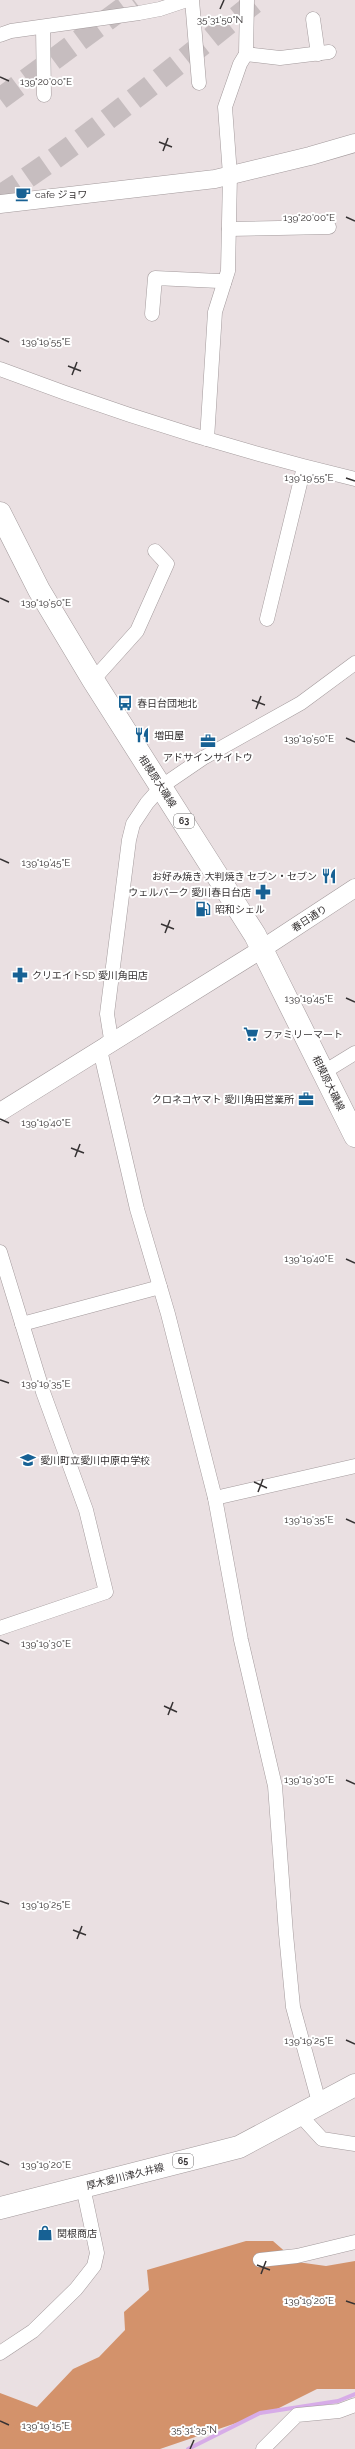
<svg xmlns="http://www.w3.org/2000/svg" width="355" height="2449" viewBox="0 0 355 2449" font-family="Raleway,'Noto Sans JP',sans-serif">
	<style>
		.forest { fill: #d3926b }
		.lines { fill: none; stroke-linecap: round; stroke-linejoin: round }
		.stream { stroke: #d7ace8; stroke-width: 4 }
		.motorway-tunnel { stroke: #c6bdbf; stroke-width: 22; stroke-dasharray: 22 11; stroke-linecap: butt }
		.minor-casing { stroke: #a39a9c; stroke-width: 15 }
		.tertiary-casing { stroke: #a39a9c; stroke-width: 19 }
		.primary-casing { stroke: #a39a9c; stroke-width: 23 }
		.minor { stroke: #fff; stroke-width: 14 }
		.tertiary { stroke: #fff; stroke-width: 18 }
		.primary { stroke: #fff; stroke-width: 22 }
		.ticks { fill: none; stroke: #363233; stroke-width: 1.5 }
		.labels { text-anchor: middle; stroke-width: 4; stroke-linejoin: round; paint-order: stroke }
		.shield { fill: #fff; stroke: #727070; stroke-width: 1 }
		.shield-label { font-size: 9px; font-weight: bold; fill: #363233 }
		.poi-label { font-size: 10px; fill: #363233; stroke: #fff; text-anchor: start }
		.street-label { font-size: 10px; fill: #363233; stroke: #fff }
		.ticks-label { font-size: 10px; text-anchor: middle; fill: #363233; stroke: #fff; stroke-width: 4; stroke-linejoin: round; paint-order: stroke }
	</style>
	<rect width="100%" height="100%" fill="#eae0e2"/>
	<polygon class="forest" points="246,2241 273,2241 297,2262 326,2266 355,2261 355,2389 317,2389 277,2409 160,2449 0,2449 0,2393 37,2407 73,2369 99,2357 125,2330 124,2312 149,2290 147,2270"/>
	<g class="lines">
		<polyline class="stream" points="188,2449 260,2413 338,2401 355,2394"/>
		<g class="motorway-tunnel">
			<polyline points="0,99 134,0"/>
			<path d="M0,196c90,-59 174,-129 258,-196"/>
		</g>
		<g class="minor-casing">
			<g id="minor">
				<polyline points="192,0 199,83"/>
				<polyline points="313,19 318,54"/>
				<polyline points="43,27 44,95"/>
				<polyline points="0,35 11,31 139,13 160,9 187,0"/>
				<polyline points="246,54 280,58 329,52"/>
				<polyline points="229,229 329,227"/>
				<polyline points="152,314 155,278 219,281 224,283"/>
				<path d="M0,369c116,44 234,81 355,110"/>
				<polyline points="207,439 215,312 228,271 230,175 225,107 240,64 246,54 247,0"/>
				<polyline points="267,619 304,467"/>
				<polyline points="355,663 301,703 203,758 162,786 147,803 133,824 129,840 107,1014 111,1039 100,1050 137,1209 168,1314 215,1498 355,1466"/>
				<polyline points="93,680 137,631 167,564 155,551"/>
				<polyline points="324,1072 355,1053"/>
				<polyline points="0,1252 43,1392 86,1510 106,1592 0,1628"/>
				<polyline points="22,1324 160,1287"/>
				<polyline points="215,1498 241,1640 275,1786 286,1934 293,2007 320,2106"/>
				<polyline points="301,2116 322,2139 355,2144"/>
				<polyline points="260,2260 297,2256 355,2242"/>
				<polyline points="0,2353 33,2331 76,2289 94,2266 97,2253 83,2187"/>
				<polyline points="263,2449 297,2415 339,2411 355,2405"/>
			</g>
		</g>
		<g class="tertiary-casing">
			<g id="tertiary">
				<polyline points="0,204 215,179 310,156 355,143"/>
				<polyline points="0,1112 262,949 355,888"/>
			</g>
		</g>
		<g class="primary-casing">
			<g id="primary">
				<polyline points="0,513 39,590 93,680 255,935 355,1136"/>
				<polyline points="0,2208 239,2147 355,2085"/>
			</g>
		</g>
		<use href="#minor" class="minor"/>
		<use href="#tertiary" class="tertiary"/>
		<use href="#primary" class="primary"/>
	</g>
	<path class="ticks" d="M220,9l4,-9M0,77l9,4M159,142l13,5M163,151l5,-13M346,217l9,4M0,338l9,4M68,366l13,5M72,375l5,-13M346,478l9,3M0,598l9,4M252,700l13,5M256,709l5,-13M346,738l9,4M0,859l9,4M161,924l13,5M165,933l5,-13M346,998l9,4M0,1119l9,4M71,1148l13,5M75,1157l5,-13M346,1259l9,4M0,1380l9,3M254,1482l13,6M258,1492l5,-13M346,1519l9,4M0,1640l9,4M164,1706l13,6M168,1715l5,-13M346,1780l9,4M0,1901l9,3M73,1930l13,5M77,1939l5,-13M346,2040l9,4M0,2161l9,4M257,2265l13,5M261,2274l5,-13M346,2301l9,3M0,2421l9,4M190,2449l4,-9"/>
	<defs>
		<g id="cafe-bare" transform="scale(1.2)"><path d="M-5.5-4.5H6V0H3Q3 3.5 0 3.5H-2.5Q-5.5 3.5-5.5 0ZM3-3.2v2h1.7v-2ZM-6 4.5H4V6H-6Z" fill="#176194" stroke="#fff" stroke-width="2.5" paint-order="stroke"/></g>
		<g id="bus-bare" transform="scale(1.2)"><path d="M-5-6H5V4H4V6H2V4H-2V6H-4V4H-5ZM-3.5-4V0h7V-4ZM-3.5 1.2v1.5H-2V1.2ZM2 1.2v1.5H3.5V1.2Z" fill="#176194" stroke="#fff" stroke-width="2.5" paint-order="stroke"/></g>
		<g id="restaurant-bare" transform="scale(1.2)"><path d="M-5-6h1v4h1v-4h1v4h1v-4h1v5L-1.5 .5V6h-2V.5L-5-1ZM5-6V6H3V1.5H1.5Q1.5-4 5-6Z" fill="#176194" stroke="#fff" stroke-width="2.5" paint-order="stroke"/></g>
		<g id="office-bare" transform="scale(1.2)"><path d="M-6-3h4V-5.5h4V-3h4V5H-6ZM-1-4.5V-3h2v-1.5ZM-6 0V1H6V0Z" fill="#176194" stroke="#fff" stroke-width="2.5" paint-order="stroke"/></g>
		<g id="pharmacy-bare" transform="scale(1.2)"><path d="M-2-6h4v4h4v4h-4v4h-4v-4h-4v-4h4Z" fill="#176194" stroke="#fff" stroke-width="2.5" paint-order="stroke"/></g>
		<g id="fuel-bare" transform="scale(1.2)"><path d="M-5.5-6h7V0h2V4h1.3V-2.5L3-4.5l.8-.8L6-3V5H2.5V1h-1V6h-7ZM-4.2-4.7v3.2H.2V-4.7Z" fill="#176194" stroke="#fff" stroke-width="2.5" paint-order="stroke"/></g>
		<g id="supermarket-bare" transform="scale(1.2)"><path d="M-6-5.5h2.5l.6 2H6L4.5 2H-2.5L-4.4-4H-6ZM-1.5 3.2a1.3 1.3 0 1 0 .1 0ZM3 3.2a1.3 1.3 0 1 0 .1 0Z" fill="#176194" stroke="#fff" stroke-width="2.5" paint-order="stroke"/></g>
		<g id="school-bare" transform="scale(1.2)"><path d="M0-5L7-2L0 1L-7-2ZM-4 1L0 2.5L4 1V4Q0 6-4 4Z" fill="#176194" stroke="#fff" stroke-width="2.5" paint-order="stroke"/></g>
		<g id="shop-bare" transform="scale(1.2)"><path d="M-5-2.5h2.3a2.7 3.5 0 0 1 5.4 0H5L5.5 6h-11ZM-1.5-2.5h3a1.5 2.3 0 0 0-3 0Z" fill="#176194" stroke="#fff" stroke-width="2.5" paint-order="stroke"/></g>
	</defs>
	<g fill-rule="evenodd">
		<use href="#cafe-bare" x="23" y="194"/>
		<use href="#bus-bare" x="125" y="703"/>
		<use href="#restaurant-bare" x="142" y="735"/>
		<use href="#office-bare" x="208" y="741"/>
		<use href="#restaurant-bare" x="329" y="876"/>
		<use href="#pharmacy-bare" x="263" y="892"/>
		<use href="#fuel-bare" x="203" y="909"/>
		<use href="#pharmacy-bare" x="20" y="975"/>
		<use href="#supermarket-bare" x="251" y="1034"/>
		<use href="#office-bare" x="306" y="1099"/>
		<use href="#school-bare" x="28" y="1460"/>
		<use href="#shop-bare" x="45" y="2233"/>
	</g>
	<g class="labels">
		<g class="shield">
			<rect x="174" y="814" width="20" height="14" rx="3"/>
			<rect x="173" y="2154" width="20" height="14" rx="3"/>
		</g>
		<g class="shield-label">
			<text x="184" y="824">63</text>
			<text x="183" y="2164">65</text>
		</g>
		<g class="poi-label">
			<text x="35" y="198">cafe ジョワ</text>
			<text x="137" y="707">春日台団地北</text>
			<text x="154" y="739">増田屋</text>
			<text x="208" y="761" text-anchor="middle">アドサインサイトウ</text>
			<text x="317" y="880" text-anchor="end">お好み焼き 大判焼き セブン・セブン</text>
			<text x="251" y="896" text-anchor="end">ウェルパーク 愛川春日台店</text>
			<text x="215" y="913">昭和シェル</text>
			<text x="32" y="979">クリエイトSD 愛川角田店</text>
			<text x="263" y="1038">ファミリーマート</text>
			<text x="294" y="1103" text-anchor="end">クロネコヤマト 愛川角田営業所</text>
			<text x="40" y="1464">愛川町立愛川中原中学校</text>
			<text x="57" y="2237">関根商店</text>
		</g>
		<g class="street-label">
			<text transform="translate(158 781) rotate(57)" y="4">相模原大磯線</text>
			<text transform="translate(309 918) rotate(-33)" y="4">春日通り</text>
			<text transform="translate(329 1083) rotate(64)" y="4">相模原大磯線</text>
			<text transform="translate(125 2176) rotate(-14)" y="4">厚木愛川津久井線</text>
		</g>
	</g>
	<g class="ticks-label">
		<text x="220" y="23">35°31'50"N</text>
		<text x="46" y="85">139°20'00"E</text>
		<text x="309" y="221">139°20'00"E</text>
		<text x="46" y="345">139°19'55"E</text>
		<text x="309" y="481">139°19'55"E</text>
		<text x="46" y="606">139°19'50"E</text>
		<text x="309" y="742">139°19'50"E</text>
		<text x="46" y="866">139°19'45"E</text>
		<text x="309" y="1002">139°19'45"E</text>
		<text x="46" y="1126">139°19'40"E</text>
		<text x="309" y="1262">139°19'40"E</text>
		<text x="46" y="1387">139°19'35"E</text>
		<text x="309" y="1523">139°19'35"E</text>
		<text x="46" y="1647">139°19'30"E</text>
		<text x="309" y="1783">139°19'30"E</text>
		<text x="46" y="1908">139°19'25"E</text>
		<text x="309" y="2044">139°19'25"E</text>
		<text x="46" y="2168">139°19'20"E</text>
		<text x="309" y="2304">139°19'20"E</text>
		<text x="46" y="2429">139°19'15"E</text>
		<text x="194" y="2433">35°31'35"N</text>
	</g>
</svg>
